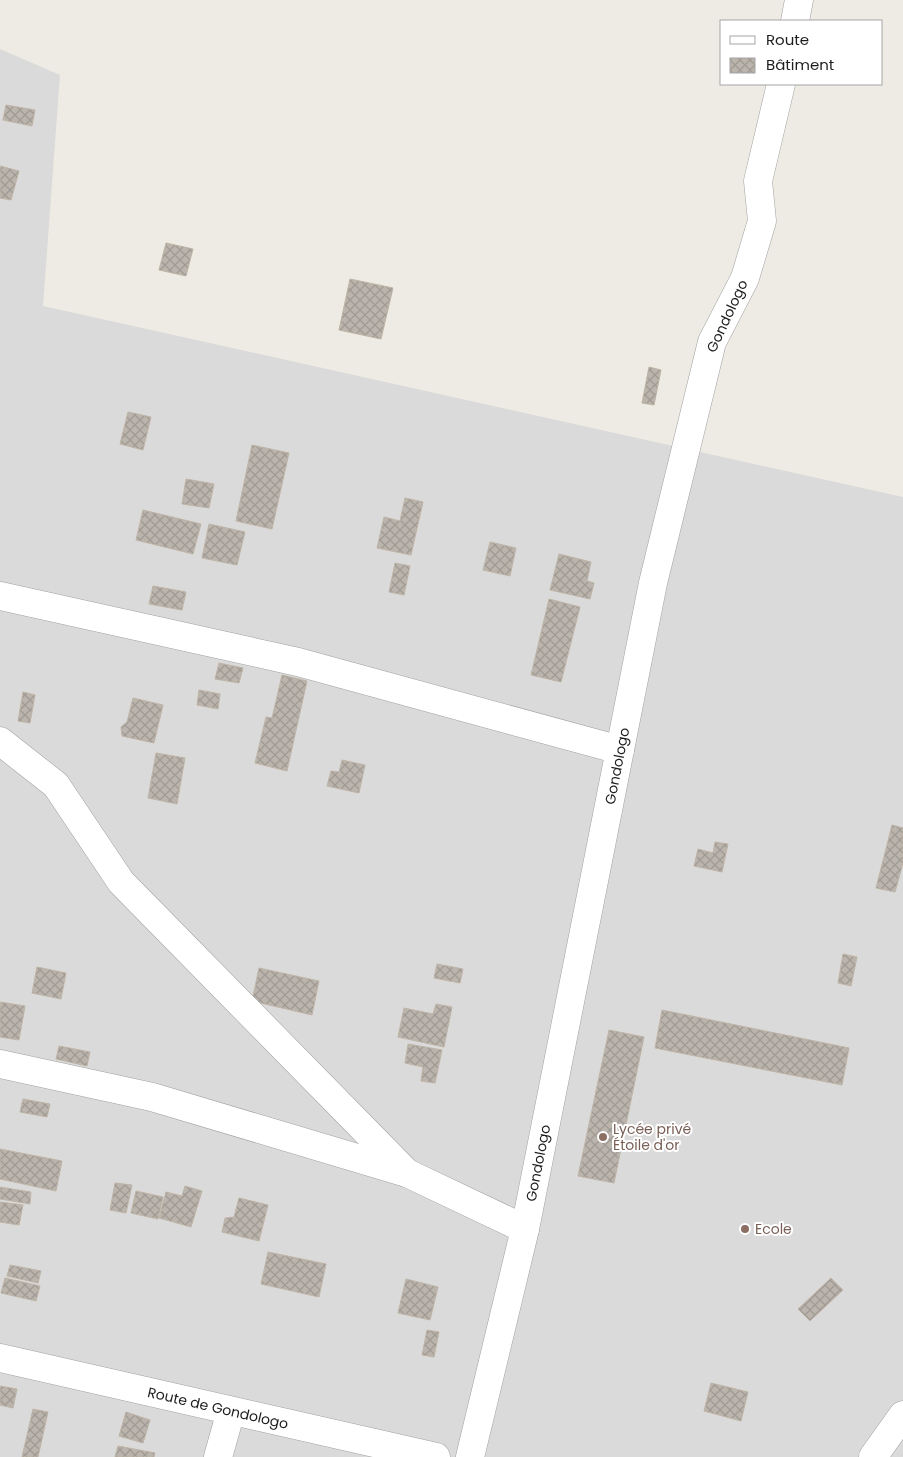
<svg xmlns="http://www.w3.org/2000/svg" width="903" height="1457" viewBox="0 0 903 1457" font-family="Poppins,sans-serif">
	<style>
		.residential { fill: #dbdada }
		.building { fill: url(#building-cross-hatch); stroke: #beb4a6 }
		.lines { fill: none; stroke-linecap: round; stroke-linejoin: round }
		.minor-casing { stroke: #a1a1a1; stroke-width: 29 }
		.minor { stroke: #fff; stroke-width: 28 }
		.education-dot { fill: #8d6e63; stroke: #fff; stroke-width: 2 }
		.labels { text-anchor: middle; stroke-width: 4; stroke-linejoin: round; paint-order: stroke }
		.street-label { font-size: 14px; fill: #1d1d1d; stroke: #fff }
		.education-label { font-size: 14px; fill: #785e54; stroke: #fff; text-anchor: start }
	</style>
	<defs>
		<pattern id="building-cross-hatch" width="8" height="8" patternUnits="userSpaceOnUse" patternTransform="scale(1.25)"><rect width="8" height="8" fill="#bab4ac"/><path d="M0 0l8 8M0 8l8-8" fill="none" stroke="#9f9a94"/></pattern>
	</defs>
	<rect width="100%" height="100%" fill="#edebe3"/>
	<polygon class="residential" points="0,49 60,75 43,306 903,497 903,1457 0,1457"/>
	<g class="building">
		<polygon points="6,105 35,110 32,126 3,120"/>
		<polygon points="0,166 19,171 11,200 0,198"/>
		<polygon points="166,243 193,249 186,276 159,270"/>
		<polygon points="350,279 393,288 381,339 339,330"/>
		<polygon points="649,367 661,370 654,405 642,403"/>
		<polygon points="128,412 151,417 143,450 120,444"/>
		<polygon points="252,445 289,453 272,529 236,521"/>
		<polygon points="186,479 214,484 209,508 182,504"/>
		<polygon points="405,498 423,502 411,555 377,548 384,517 400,521"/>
		<polygon points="143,510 201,524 193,554 136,540"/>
		<polygon points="209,524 245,532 237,565 202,558"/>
		<polygon points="490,542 516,548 510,576 483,570"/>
		<polygon points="559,554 591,562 587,581 594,583 590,599 550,590"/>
		<polygon points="395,563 410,566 404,595 389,592"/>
		<polygon points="153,586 186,592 182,610 149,604"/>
		<polygon points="549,599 580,607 561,682 531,675"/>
		<polygon points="219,663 243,668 239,683 215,679"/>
		<polygon points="282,675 307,681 287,771 255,763 266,717 272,718"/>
		<polygon points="199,690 220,694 218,709 197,705"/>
		<polygon points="23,692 35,695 30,723 18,721"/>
		<polygon points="133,698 163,705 154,743 122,736 121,727 127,722"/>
		<polygon points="156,753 185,758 177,804 148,798"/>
		<polygon points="342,760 365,765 359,793 327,786 331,771 339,772"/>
		<polygon points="892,825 903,828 903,863 895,892 876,888"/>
		<polygon points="715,842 728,844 722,872 694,866 698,849 713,853"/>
		<polygon points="843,954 857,957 851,986 838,983"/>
		<polygon points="437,964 463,969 460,983 434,978"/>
		<polygon points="37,967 66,973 61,999 32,993"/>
		<polygon points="259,968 319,981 312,1015 252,1001"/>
		<polygon points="0,1002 25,1006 19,1040 0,1037"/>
		<polygon points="436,1004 452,1007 444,1047 398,1037 404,1008 433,1014"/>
		<polygon points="662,1010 849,1048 842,1085 655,1048"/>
		<polygon points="609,1030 644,1037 614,1183 578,1176"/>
		<polygon points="408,1044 442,1050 435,1083 421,1081 423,1067 405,1063"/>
		<polygon points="59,1046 90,1052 87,1066 56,1059"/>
		<polygon points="23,1099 50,1104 47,1117 20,1112"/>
		<polygon points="0,1149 62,1161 56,1191 0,1179"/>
		<polygon points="115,1183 132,1185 126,1213 110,1210"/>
		<polygon points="185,1186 202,1191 191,1227 159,1218 166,1192 182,1196"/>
		<polygon points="0,1187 31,1192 30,1204 0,1199"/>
		<polygon points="136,1191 163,1197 158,1219 131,1213"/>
		<polygon points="239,1198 268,1205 259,1241 222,1232 225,1218 234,1217"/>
		<polygon points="0,1202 23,1205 19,1225 0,1222"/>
		<polygon points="268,1252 326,1264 319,1297 261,1284"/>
		<polygon points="10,1265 41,1271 38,1283 7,1276"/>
		<polygon points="5,1278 40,1286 36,1301 1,1293"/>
		<polygon points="831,1278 843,1290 810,1321 798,1309"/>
		<polygon points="406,1279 438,1287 430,1320 398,1313"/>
		<polygon points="427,1330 439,1332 434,1357 422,1355"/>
		<polygon points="711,1383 748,1392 741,1421 704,1411"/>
		<polygon points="0,1386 17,1389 13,1408 0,1405"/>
		<polygon points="33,1409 48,1412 38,1457 22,1457"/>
		<polygon points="126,1412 150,1420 143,1443 119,1436"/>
		<polygon points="118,1446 155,1453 154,1457 115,1457"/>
	</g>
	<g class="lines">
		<g class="minor-casing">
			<g id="minor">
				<polyline points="795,21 799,0"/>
				<polyline points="0,596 298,662 620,750"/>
				<polyline points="0,741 56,785 121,882 407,1173"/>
				<polyline points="0,1064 152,1097 407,1173 525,1229"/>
				<polyline points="0,1358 436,1457"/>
				<polyline points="218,1457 231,1411"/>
				<polyline points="470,1457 525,1229 653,583 712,342 745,278 762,221 758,181 781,84"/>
				<polyline points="873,1457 903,1415"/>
			</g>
		</g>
		<use href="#minor" class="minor"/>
	</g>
	<g class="education-dot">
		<circle cx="603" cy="1137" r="5"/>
		<circle cx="745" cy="1229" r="5"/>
	</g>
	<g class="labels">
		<g class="street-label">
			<text transform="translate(727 316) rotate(-65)" y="5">Gondologo</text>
			<text transform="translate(617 766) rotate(-79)" y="5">Gondologo</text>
			<text transform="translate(538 1163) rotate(-79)" y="5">Gondologo</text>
			<text transform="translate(218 1408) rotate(13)" y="5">Route de Gondologo</text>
		</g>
		<g class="education-label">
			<text x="613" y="1134">Lycée privé<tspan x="613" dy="16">Étoile d'or</tspan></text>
			<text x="755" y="1234">Ecole</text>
		</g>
	</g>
	<rect x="720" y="20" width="162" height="65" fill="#ffffff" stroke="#a5a5a5"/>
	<rect x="730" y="36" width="25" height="8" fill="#ffffff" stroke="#a5a5a5"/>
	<text x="766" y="45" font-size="15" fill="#1d1d1d">Route</text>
	<rect x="730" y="58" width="25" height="15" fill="url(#building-cross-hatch)" stroke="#a5a5a5"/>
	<text x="766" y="70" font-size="15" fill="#1d1d1d">Bâtiment</text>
</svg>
